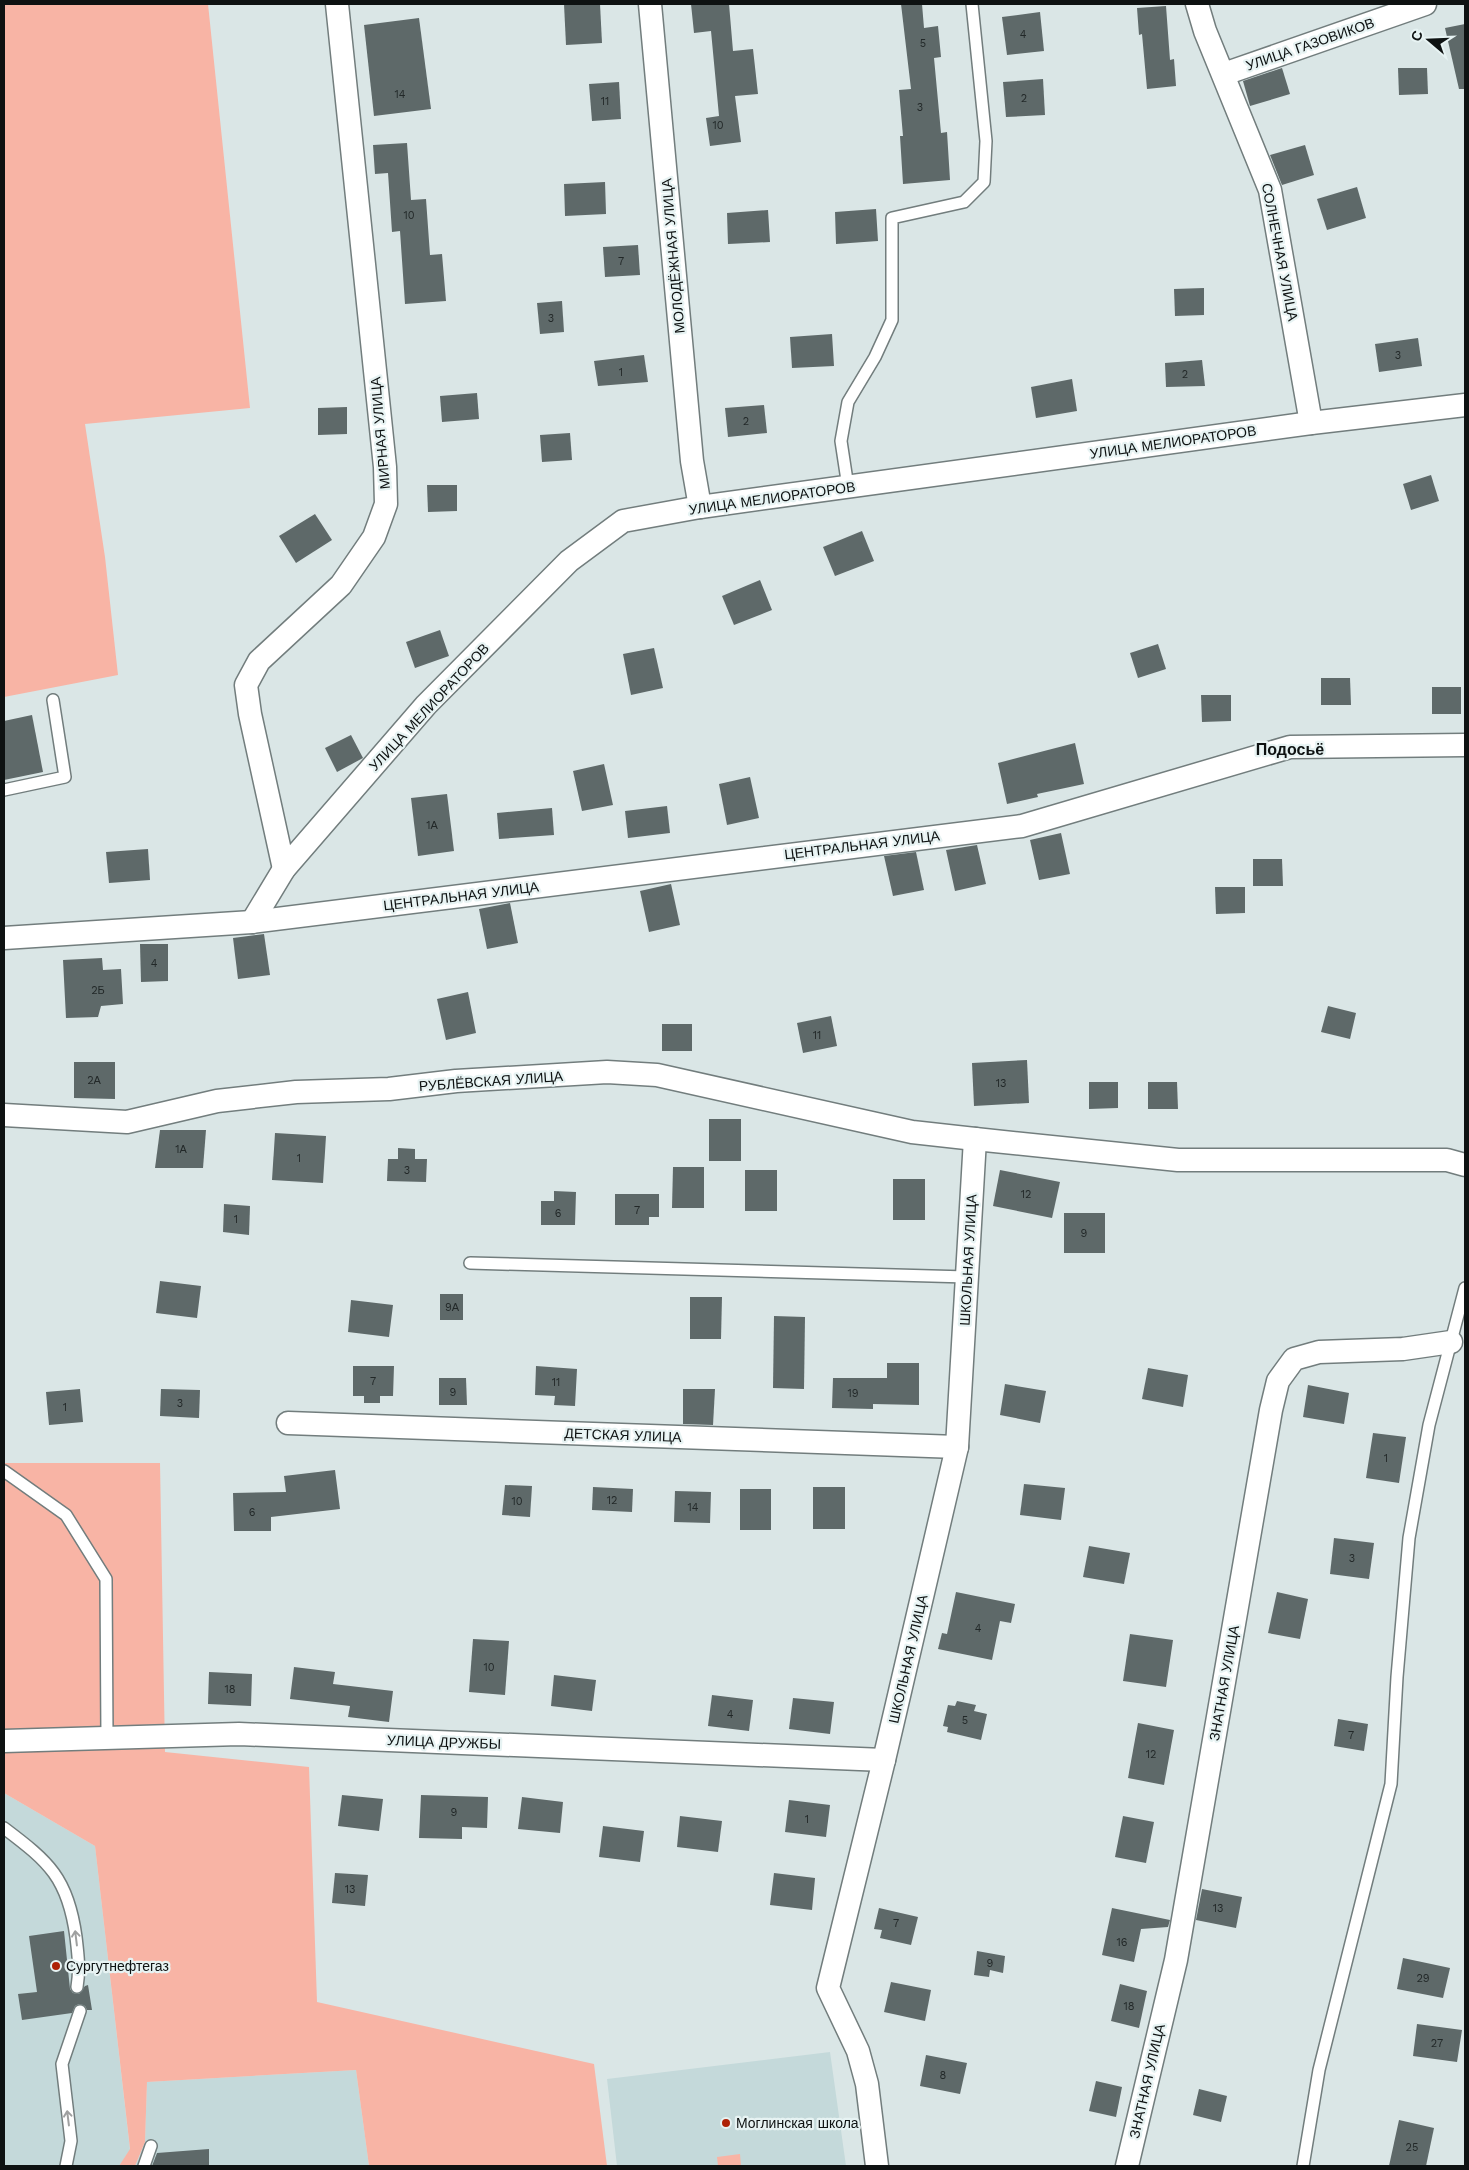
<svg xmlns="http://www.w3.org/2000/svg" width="1469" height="2170" viewBox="0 0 1469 2170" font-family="'Work Sans',sans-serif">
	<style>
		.built { fill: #c4d9da }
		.green { fill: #f8b4a5 }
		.building { fill: #5e6969 }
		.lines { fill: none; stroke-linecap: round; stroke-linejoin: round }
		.service-casing { stroke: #727d7d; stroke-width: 14 }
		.minor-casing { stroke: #727d7d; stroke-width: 25 }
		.service { stroke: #fff; stroke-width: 11 }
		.minor { stroke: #fff; stroke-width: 22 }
		.oneway { stroke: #9fa0a0 }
		.poi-dot { fill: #ae2106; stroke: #e7f3f3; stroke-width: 2 }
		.labels { text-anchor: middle; stroke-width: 4.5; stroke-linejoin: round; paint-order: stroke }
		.number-label { font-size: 11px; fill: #222828 }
		.street-label { font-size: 14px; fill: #0e1212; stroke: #e7f3f3 }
		.poi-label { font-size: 14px; fill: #0e1212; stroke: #e7f3f3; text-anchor: start }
		.quarter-label { font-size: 16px; font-weight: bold; fill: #0e1212; stroke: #e7f3f3 }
	</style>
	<rect width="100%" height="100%" fill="#dae6e6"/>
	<g class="built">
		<polygon points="4,1793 95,1846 130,2150 119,2166 4,2166"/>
		<polygon points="830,2052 846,2166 617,2166 607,2079"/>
		<polygon points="356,2070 369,2166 135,2166 145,2142 147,2082"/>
	</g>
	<g class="green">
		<polygon points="4,4 208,4 250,408 85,424 105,557 118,675 4,697"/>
		<polygon points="4,1463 160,1463 165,1752 309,1767 317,2002 594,2064 607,2166 369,2166 356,2070 147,2082 145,2142 135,2166 119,2166 130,2149 95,1846 4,1793"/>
		<polygon points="740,2154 741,2166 718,2166 717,2157"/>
	</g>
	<g class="building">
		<polygon points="564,4 600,4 602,43 566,45"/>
		<polygon points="691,4 729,4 733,51 753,49 758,94 735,96 741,142 710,146 706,118 719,116 711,31 694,33"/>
		<polygon points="901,4 922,4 924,28 938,26 941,57 934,58 941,133 947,132 950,180 903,184 900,136 903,136 899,90 911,89"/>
		<polygon points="1166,6 1170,60 1174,59 1176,86 1147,89 1142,34 1139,35 1137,8"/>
		<polygon points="1040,12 1044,51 1007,55 1002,17"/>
		<polygon points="419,18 431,109 374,116 364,25"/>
		<polygon points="1465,24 1465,89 1459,89 1445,28"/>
		<polygon points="1282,68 1290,94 1250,106 1243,81"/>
		<polygon points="1398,68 1427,68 1428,94 1399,95"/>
		<polygon points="1043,79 1045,115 1006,117 1003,82"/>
		<polygon points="619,82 621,119 592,121 589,84"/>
		<polygon points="407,143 411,200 426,199 430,255 442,254 446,301 405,304 400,231 392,232 388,173 375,174 373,145"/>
		<polygon points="1305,145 1314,175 1282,185 1270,155"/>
		<polygon points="605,182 606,214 565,216 564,184"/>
		<polygon points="1357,187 1366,218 1327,230 1317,199"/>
		<polygon points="876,209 878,241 836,244 835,212"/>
		<polygon points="768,210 770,242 728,244 727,213"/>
		<polygon points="638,245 640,275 605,277 603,247"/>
		<polygon points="1204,288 1204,315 1175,316 1174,289"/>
		<polygon points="562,301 564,332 540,334 537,303"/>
		<polygon points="832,334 834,366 792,368 790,337"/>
		<polygon points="1418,338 1422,366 1379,372 1375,344"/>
		<polygon points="644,355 648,382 598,386 594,361"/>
		<polygon points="1202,360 1205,386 1166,387 1165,363"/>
		<polygon points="1072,379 1077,411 1036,418 1031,387"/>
		<polygon points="477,393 479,419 442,422 440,396"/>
		<polygon points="764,405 767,433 728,437 725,408"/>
		<polygon points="347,407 347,434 318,435 318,408"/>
		<polygon points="570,433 572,460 542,462 540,435"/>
		<polygon points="1431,475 1439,501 1411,510 1403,484"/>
		<polygon points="427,485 457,485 457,511 428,512"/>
		<polygon points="315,514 332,540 296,563 279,536"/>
		<polygon points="862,531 874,561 835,576 823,547"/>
		<polygon points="760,580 772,610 734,625 722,596"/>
		<polygon points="440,630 449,656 415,668 406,642"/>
		<polygon points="1158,644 1166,669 1138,678 1130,653"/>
		<polygon points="654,648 663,688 631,695 623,654"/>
		<polygon points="1321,678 1350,678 1351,705 1321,705"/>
		<rect x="1432" y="687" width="29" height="27"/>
		<polygon points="1201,695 1231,695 1231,721 1202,722"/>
		<polygon points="32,715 43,772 4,780 4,721"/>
		<polygon points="351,735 363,758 337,772 325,748"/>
		<polygon points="1075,743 1084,784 1037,794 1038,797 1007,804 998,763"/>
		<polygon points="604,764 613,805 582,811 573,771"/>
		<polygon points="750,777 759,818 727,825 719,784"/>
		<polygon points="447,794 454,851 418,856 411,798"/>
		<polygon points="667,806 670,833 628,838 625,811"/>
		<polygon points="552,808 554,835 499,839 497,813"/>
		<polygon points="1061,833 1070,874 1039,880 1030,840"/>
		<polygon points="977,845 986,884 955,891 946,850"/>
		<polygon points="148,849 150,880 109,883 106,852"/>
		<polygon points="916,852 924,890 893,896 884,856"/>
		<polygon points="1253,859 1282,859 1283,886 1253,886"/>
		<polygon points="671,884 680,925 649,932 640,891"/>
		<polygon points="1215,887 1245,887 1245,913 1216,914"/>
		<polygon points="510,903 518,943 487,949 479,909"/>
		<polygon points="264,934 270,975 238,979 233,938"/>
		<polygon points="140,944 168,944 168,981 141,982"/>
		<polygon points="102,958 103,970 121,969 123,1004 101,1006 98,1017 66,1018 63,960"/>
		<polygon points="468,992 476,1033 446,1040 437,999"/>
		<polygon points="1328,1006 1356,1013 1350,1039 1321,1032"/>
		<polygon points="831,1016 837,1046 803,1053 797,1023"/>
		<rect x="662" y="1024" width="30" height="27"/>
		<polygon points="1027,1060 1029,1103 974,1106 972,1063"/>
		<polygon points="74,1062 115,1062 115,1099 74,1098"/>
		<polygon points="1089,1082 1118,1082 1118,1108 1089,1109"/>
		<polygon points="1148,1082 1177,1082 1178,1109 1148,1109"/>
		<rect x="709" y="1119" width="32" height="42"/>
		<polygon points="160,1130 206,1130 203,1168 155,1168"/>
		<polygon points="275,1133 326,1136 323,1183 272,1180"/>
		<polygon points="398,1148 415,1149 415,1159 427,1159 426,1182 387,1181 388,1159 398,1159"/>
		<polygon points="673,1167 704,1167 704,1208 672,1208"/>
		<rect x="745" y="1170" width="32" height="41"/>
		<polygon points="1000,1170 1060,1182 1052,1218 993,1206"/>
		<rect x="893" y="1179" width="32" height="41"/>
		<polygon points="554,1191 576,1192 575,1225 541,1225 541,1201 554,1201"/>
		<polygon points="615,1194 659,1194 659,1217 649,1217 649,1225 615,1225"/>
		<polygon points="224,1204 250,1206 249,1235 223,1232"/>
		<rect x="1064" y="1213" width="41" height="40"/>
		<polygon points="160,1281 201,1286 197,1318 156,1313"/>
		<rect x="440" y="1294" width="23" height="26"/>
		<polygon points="690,1297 722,1297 721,1339 690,1339"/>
		<polygon points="351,1300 393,1305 389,1337 348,1332"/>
		<polygon points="774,1316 805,1317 804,1389 773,1388"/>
		<polygon points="887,1363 919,1363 919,1405 873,1404 873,1409 832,1408 833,1378 887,1378"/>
		<polygon points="353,1366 394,1366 393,1396 380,1396 380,1403 364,1403 364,1396 353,1396"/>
		<polygon points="536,1366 577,1369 575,1406 554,1405 555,1396 535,1395"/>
		<polygon points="1148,1368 1188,1375 1183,1407 1142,1399"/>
		<polygon points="439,1378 466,1378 467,1405 439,1405"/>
		<polygon points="1005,1384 1046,1391 1040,1423 1000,1415"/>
		<polygon points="1308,1385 1349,1393 1344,1424 1303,1417"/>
		<polygon points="80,1389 83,1422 49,1425 46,1392"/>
		<polygon points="161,1389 200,1390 199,1418 160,1416"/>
		<polygon points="683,1389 715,1389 713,1425 683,1424"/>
		<polygon points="1373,1433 1406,1437 1399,1483 1366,1478"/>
		<polygon points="335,1470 340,1509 271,1517 271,1531 234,1531 233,1493 286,1492 284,1476"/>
		<polygon points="1024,1484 1065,1488 1061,1520 1020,1515"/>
		<polygon points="505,1485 532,1486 530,1517 502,1515"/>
		<polygon points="593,1487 633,1489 632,1512 592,1510"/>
		<rect x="813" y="1487" width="32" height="42"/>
		<rect x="740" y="1489" width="31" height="41"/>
		<polygon points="675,1491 711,1492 710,1523 674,1522"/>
		<polygon points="1334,1538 1374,1543 1369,1579 1330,1574"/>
		<polygon points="1089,1546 1130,1553 1124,1584 1083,1577"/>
		<polygon points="956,1592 1015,1604 1011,1623 1000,1621 992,1660 938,1649 942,1633 947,1634"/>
		<polygon points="1277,1592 1308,1599 1300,1639 1268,1633"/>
		<polygon points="1130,1634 1173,1640 1166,1687 1123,1681"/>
		<polygon points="473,1639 509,1641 505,1695 469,1692"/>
		<polygon points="294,1667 335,1672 333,1684 393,1691 389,1722 348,1717 350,1706 290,1699"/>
		<polygon points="209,1672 252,1674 251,1706 208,1704"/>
		<polygon points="554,1675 596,1680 592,1711 551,1706"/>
		<polygon points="712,1695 753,1700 749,1731 708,1726"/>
		<polygon points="793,1698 834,1702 830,1734 789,1729"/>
		<polygon points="957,1701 976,1705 974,1711 987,1714 981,1740 947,1732 948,1727 943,1726 948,1705 955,1706"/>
		<polygon points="1338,1719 1368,1724 1364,1751 1334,1746"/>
		<polygon points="1138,1723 1174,1730 1164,1785 1128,1778"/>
		<polygon points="342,1795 383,1799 379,1831 338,1826"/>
		<polygon points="421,1795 488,1797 487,1828 462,1827 462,1839 419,1838"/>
		<polygon points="522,1797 563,1802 560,1833 518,1829"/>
		<polygon points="789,1800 830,1805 826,1837 785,1832"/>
		<polygon points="680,1816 722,1821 718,1852 677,1847"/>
		<polygon points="1123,1816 1154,1822 1146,1863 1115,1857"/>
		<polygon points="603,1826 644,1831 640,1862 599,1857"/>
		<polygon points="335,1873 368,1875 365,1906 332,1903"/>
		<polygon points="774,1873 815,1878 812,1910 770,1905"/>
		<polygon points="1202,1889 1242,1897 1236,1928 1196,1920"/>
		<polygon points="879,1908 918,1917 911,1945 880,1938 882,1930 874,1929"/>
		<polygon points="1112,1908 1170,1920 1168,1927 1141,1929 1134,1962 1102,1955"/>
		<polygon points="64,1931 70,1989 73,1993 79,1994 85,1986 88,1985 92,2010 87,2010 85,2006 79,2004 75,2006 72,2013 22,2020 18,1994 37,1992 29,1936"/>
		<polygon points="977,1951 1005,1956 1003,1973 990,1970 989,1977 974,1975"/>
		<polygon points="1403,1958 1450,1968 1443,1998 1397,1989"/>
		<polygon points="891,1982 931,1990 925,2021 884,2012"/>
		<polygon points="1120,1984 1147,1991 1139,2028 1111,2021"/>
		<polygon points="1417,2024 1462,2030 1457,2062 1413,2056"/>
		<polygon points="926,2055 967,2063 960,2094 920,2086"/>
		<polygon points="1096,2081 1122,2087 1116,2117 1089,2111"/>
		<polygon points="1199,2089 1227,2096 1221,2122 1193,2115"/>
		<polygon points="1399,2120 1434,2128 1426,2166 1389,2166"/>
		<polygon points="209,2149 209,2166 152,2166 157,2153"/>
	</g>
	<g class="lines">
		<g class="service-casing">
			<g id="service">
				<polyline points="848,487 841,441 848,402 875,357 892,320 892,218 964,202 984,182 986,141 972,4"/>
				<polyline points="4,790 65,777 53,700"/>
				<polyline points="470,1263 967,1277"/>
				<polyline points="4,1471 66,1515 106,1579 107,1738"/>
				<path d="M4,1828c45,34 64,50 72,109 2,17 4,32 1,50"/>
				<polyline points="66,2166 71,2141 62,2064 80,2011"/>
				<polyline points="144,2166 151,2146"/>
				<polyline points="1303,2166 1319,2070 1391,1784 1397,1677 1409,1538 1429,1425 1465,1288"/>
			</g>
		</g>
		<g class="minor-casing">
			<g id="minor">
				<polyline points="650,4 692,461 700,507"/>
				<polyline points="1197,4 1205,31 1270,190 1311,423"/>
				<polyline points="1224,74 1425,4"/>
				<polyline points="284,869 250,714 246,685 259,661 341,585 374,537 386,504 385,467 337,4"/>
				<polyline points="252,922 284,869 426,705 569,561 623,521 700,507 1311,423 1465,405"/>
				<polyline points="4,938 252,922 1022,826 1290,747 1465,745"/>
				<polyline points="4,1115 127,1122 217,1101 296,1092 389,1089 456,1081 607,1072 657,1075 912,1132 975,1139 1178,1160 1447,1160 1465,1165"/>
				<polyline points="288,1423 957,1447"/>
				<polyline points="4,1741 239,1734 884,1760"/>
				<polyline points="877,2166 867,2084 858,2051 828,1988 884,1760 957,1447 975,1139"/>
				<polyline points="1127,2166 1176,1960 1271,1410 1278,1381 1294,1359 1319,1352 1403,1349 1451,1342"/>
			</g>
		</g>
		<use href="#service" class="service"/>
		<use href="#minor" class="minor"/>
	</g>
	<defs><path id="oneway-shaft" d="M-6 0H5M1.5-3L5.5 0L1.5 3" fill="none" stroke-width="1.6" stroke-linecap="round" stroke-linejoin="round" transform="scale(1.25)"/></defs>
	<g class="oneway">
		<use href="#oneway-shaft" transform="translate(76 1938) rotate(-97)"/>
		<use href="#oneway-shaft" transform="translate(68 2118) rotate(-97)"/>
	</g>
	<g class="poi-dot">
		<circle cx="56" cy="1966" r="5"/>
		<circle cx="726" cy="2123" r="5"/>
	</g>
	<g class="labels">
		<g class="number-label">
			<text x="1023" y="38">4</text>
			<text x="923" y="47">5</text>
			<text x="400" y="98">14</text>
			<text x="1024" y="102">2</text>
			<text x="605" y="105">11</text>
			<text x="920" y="111">3</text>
			<text x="718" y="129">10</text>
			<text x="409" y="219">10</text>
			<text x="621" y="265">7</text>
			<text x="551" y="322">3</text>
			<text x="1398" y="359">3</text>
			<text x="621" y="376">1</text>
			<text x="1185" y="378">2</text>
			<text x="746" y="425">2</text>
			<text x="432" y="829">1А</text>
			<text x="154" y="967">4</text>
			<text x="98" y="994">2Б</text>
			<text x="817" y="1039">11</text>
			<text x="94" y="1084">2А</text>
			<text x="1001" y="1087">13</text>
			<text x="181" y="1153">1А</text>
			<text x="299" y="1162">1</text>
			<text x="407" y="1174">3</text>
			<text x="1026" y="1198">12</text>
			<text x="637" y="1214">7</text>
			<text x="558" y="1217">6</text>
			<text x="236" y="1223">1</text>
			<text x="1084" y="1237">9</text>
			<text x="452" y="1311">9А</text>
			<text x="373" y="1385">7</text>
			<text x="556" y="1386">11</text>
			<text x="453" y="1396">9</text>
			<text x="853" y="1397">19</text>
			<text x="180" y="1407">3</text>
			<text x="65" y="1411">1</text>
			<text x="1386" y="1462">1</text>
			<text x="612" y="1504">12</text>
			<text x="517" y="1505">10</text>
			<text x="693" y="1511">14</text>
			<text x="252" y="1516">6</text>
			<text x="1352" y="1562">3</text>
			<text x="978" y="1632">4</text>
			<text x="489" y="1671">10</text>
			<text x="230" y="1693">18</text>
			<text x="730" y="1718">4</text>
			<text x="965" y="1724">5</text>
			<text x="1351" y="1739">7</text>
			<text x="1151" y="1758">12</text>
			<text x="454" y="1816">9</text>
			<text x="807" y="1823">1</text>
			<text x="350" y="1893">13</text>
			<text x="1218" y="1912">13</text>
			<text x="896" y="1927">7</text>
			<text x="1122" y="1946">16</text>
			<text x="990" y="1967">9</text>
			<text x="1423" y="1982">29</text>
			<text x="1129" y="2010">18</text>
			<text x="1437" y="2047">27</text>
			<text x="943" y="2079">8</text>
			<text x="1412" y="2151">25</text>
		</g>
		<g class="street-label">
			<text transform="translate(1310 44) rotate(-19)" y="5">УЛИЦА ГАЗОВИКОВ</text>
			<text transform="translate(1280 252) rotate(79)" y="5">СОЛНЕЧНАЯ УЛИЦА</text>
			<text transform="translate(673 256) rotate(-95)" y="5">МОЛОДЁЖНАЯ УЛИЦА</text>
			<text transform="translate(380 433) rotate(-95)" y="5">МИРНАЯ УЛИЦА</text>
			<text transform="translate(1173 442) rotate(-8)" y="5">УЛИЦА МЕЛИОРАТОРОВ</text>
			<text transform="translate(772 498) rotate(-8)" y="5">УЛИЦА МЕЛИОРАТОРОВ</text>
			<text transform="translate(429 707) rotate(-47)" y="5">УЛИЦА МЕЛИОРАТОРОВ</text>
			<text transform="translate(862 845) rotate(-7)" y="5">ЦЕНТРАЛЬНАЯ УЛИЦА</text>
			<text transform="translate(461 896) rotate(-7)" y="5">ЦЕНТРАЛЬНАЯ УЛИЦА</text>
			<text transform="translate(491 1081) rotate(-4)" y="5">РУБЛЁВСКАЯ УЛИЦА</text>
			<text transform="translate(968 1260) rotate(-87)" y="5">ШКОЛЬНАЯ УЛИЦА</text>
			<text transform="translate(623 1435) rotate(2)" y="5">ДЕТСКАЯ УЛИЦА</text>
			<text transform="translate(908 1659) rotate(-77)" y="5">ШКОЛЬНАЯ УЛИЦА</text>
			<text transform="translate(1224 1683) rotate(-80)" y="5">ЗНАТНАЯ УЛИЦА</text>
			<text transform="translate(444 1742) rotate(2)" y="5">УЛИЦА ДРУЖБЫ</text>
			<text transform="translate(1147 2081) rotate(-77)" y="5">ЗНАТНАЯ УЛИЦА</text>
		</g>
		<g class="poi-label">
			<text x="66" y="1971">Сургутнефтегаз</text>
			<text x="736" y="2128">Моглинская школа</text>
		</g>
		<g class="quarter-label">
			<text x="1290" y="755">Подосьё</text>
		</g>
	</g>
	<rect width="1469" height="2170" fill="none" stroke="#0e1212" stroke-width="10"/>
	<g transform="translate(1429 40) rotate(289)" stroke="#e7f3f3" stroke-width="4" paint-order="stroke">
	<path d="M0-4L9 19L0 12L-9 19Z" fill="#0e1212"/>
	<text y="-8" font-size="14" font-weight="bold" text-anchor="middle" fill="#0e1212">С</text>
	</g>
</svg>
